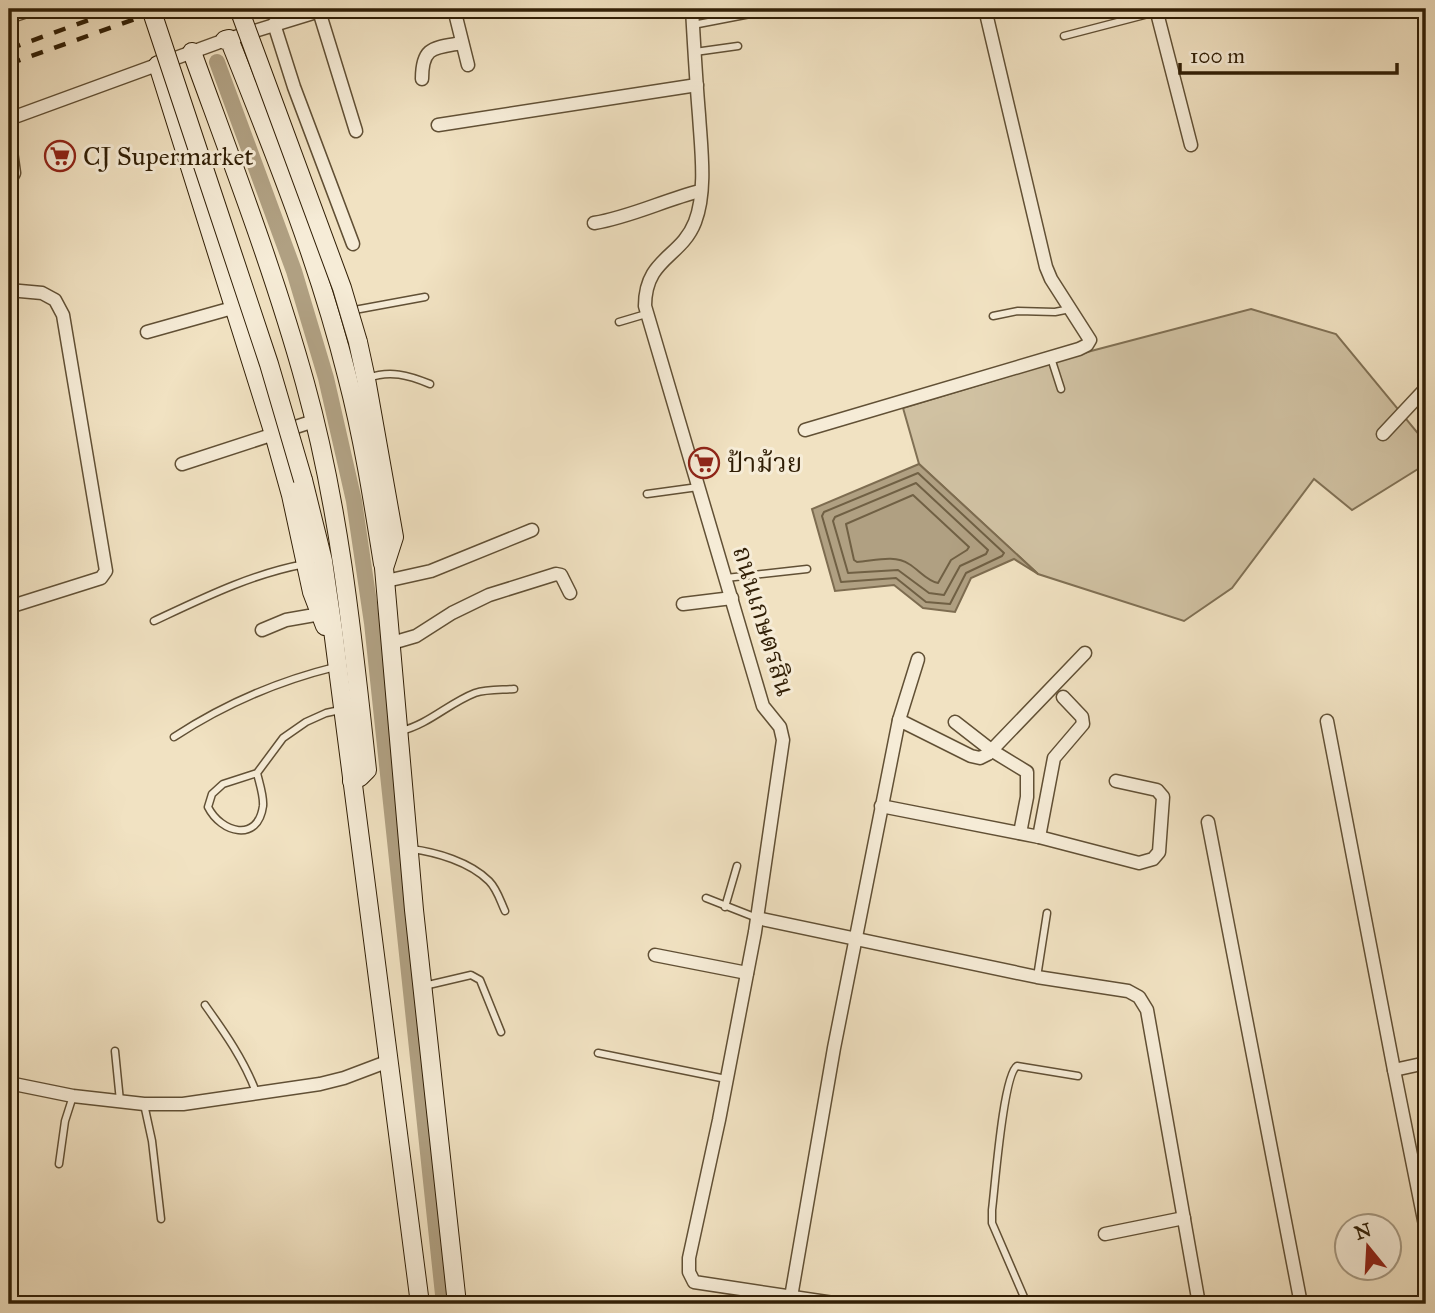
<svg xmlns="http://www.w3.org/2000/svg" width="1435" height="1313" viewBox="0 0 1435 1313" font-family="'IM FELL Great Primer','Noto Serif Thai',serif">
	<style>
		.green { fill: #d0c1a2; stroke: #807054; stroke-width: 2 }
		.water { fill: #b0a082; stroke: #7d6c50; stroke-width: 2 }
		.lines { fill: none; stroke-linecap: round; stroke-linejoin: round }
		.shore { stroke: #706044; stroke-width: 2 }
		.canal { stroke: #b0a082; stroke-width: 16 }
		.lane-casing { stroke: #615035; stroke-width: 9 }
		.street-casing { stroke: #615035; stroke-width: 15 }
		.secondary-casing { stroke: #311f06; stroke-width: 20 }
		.lane { stroke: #f6ecd7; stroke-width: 6 }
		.street { stroke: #f6ecd7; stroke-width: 12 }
		.secondary { stroke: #f6ecd7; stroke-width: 18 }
		.rail { stroke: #311f06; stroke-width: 4.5; stroke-dasharray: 12 12; stroke-linecap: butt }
		.secondary-bridge-casing { stroke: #311f06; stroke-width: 20; stroke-linecap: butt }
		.secondary-bridge { stroke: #f6ecd7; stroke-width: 18 }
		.labels { text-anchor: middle; stroke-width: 6; stroke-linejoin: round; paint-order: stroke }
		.poi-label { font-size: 26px; fill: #311f06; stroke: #f6ecd7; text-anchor: start }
		.street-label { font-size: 26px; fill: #311f06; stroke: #f6ecd7 }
	</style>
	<rect width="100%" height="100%" fill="#f1e2c2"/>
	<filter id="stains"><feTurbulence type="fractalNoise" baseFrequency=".00286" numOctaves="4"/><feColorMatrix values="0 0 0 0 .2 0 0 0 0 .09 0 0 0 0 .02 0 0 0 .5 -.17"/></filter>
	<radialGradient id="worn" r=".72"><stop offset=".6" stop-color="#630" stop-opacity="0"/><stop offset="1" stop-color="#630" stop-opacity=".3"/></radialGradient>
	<polygon class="green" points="1251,309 1336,334 1426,443 1426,464 1352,510 1314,479 1232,588 1184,621 1038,574 919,464 903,408 1091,351"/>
	<polygon class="water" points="919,464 1038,574 1014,559 971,578 955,612 923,608 894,585 835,591 812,509"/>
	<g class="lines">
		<g class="shore">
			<polygon points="918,473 1004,553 1002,556 966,573 950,604 926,602 896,578 841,582 822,516 824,512"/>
			<polygon points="916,483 988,550 986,554 960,566 944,595 929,593 898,570 848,573 833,521 835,517"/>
			<path d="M913,495l56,52 -2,3 -16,10 -13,23c-11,-2 -19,-13 -29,-19 -14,-10 -36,-3 -52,-2l-3,-2 -8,-36z"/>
		</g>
		<polyline class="canal" points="217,62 294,271 326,378 354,501 372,623 444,1304"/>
		<g class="lane-casing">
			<g id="lane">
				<polyline points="693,25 750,14"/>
				<polyline points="1064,36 1156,12"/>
				<polyline points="695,52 738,46"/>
				<polyline points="349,311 425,297"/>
				<polyline points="993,316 1018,311 1055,312 1070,309"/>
				<polyline points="619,322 646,314"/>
				<polyline points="1051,358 1061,389"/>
				<path d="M368,378c22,-8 40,-3 62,6"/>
				<polyline points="647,494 698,487"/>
				<polyline points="726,578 807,569"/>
				<path d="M154,621c49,-23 97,-47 151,-57"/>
				<path d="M401,731c28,-7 48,-28 74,-38 12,-4 26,-3 39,-4"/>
				<path d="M174,737c49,-32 104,-56 161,-70"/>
				<path d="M257,773c2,9 7,23 6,33 -5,37 -42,27 -55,1l4,-13 11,-10 34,-11 26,-35 23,-16 20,-9 14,-3"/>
				<path d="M411,849c25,3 59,13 78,32 8,8 11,19 16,30"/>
				<polyline points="706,898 757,918"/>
				<polyline points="725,907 737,866"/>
				<polyline points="1037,977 1047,913"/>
				<polyline points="424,986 471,975 480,980 501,1032"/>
				<path d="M205,1005c20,28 39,55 51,87"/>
				<polyline points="115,1051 120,1101"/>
				<polyline points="598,1053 726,1079"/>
				<polyline points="144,1104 152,1141 161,1219"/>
				<polyline points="59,1164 65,1121 73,1096"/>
				<path d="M1027,1304l-35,-81v-13c3,-23 11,-135 25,-144l61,10"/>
			</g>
		</g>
		<g class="street-casing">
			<g id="street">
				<polyline points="454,9 468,65"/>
				<path d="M692,9c2,35 4,71 7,106 2,33 8,76 -4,107 -14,36 -50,36 -50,84l118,400 17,21 3,13 -28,192 -36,188 -30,138v14l5,10 146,22"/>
				<polyline points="1156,9 1191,145"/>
				<polyline points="319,11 356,131"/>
				<polyline points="9,17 33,9"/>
				<polyline points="274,24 294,87 353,244"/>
				<polyline points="229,39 326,9"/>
				<path d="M422,79c0,-33 12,-31 40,-36"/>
				<polyline points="9,119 225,40"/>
				<polyline points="438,125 697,85"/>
				<polyline points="9,137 14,173 9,182"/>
				<path d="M594,223c37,-6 70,-23 106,-32"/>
				<polyline points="9,290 42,293 55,300 63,315 106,571 101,578 9,607"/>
				<polyline points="147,332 236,307"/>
				<polyline points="805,430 1079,349 1087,345 1090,340 1051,279 1046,267 985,9"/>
				<polyline points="1383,434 1426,388"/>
				<polyline points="182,464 314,421"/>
				<polyline points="386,581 431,571 532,530"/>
				<polyline points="683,604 732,598"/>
				<polyline points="262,630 286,620 326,613"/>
				<polyline points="392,643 416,636 452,613 489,595 556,574 561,575 570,593"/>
				<polyline points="899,720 918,659"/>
				<polyline points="1327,721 1394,1070 1426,1063"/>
				<polyline points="955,722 991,750 1027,772 1027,797 1020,833"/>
				<polyline points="881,806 1039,837 1139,863 1153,859 1159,852 1163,797 1157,790 1116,781"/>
				<polyline points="1208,822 1301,1304"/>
				<polyline points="1039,837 1054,758 1083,724 1082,717 1063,697"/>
				<polyline points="757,918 1037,977 1128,991 1139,997 1147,1010 1199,1304"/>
				<polyline points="655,955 747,973"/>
				<polyline points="1394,1070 1426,1230"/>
				<polyline points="9,1083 73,1096 144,1104 183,1104 320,1084 344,1078 389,1061"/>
				<polyline points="1105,1234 1184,1218"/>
				<polyline points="791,1297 834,1048 899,720 971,756 980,758 988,754 1085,653"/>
			</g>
		</g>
		<g class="secondary-casing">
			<g id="secondary">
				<path d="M225,40l4,-1c44,110 89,221 118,337 16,61 26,125 36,188"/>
				<path d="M192,52c40,110 82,219 113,331 35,126 48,258 62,387l-7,7 -8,4"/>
				<polyline points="158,65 274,434 291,495 312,592 325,626"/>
				<polyline points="358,342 366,379 394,537 384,568 414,910 457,1304"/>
				<polyline points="303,480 323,561 333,630 420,1304"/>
			</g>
		</g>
		<use href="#lane" class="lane"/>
		<use href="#street" class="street"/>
		<use href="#secondary" class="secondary"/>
		<g class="rail">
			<polyline points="9,49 119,9"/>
			<polyline points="9,64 163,9"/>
		</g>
		<g class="secondary-bridge-casing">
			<g id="secondary-bridge">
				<polyline points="151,9 269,364 303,480"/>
				<polyline points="239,9 342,288 358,342"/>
			</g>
		</g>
		<use href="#secondary-bridge" class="secondary-bridge"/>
	</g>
	<defs>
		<g id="supermarket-ring" transform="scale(1.575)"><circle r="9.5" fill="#f6ecd7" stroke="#8f2418" stroke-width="1.5"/><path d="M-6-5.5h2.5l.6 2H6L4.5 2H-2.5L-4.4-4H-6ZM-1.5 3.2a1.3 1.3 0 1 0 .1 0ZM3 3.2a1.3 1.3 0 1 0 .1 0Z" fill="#8f2418"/></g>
	</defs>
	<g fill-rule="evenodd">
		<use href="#supermarket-ring" x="60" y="156"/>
		<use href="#supermarket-ring" x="704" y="463"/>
	</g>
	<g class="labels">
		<g class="poi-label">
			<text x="83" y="165">CJ Supermarket</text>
			<text x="727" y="472">ป้าม้วย</text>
		</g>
		<g class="street-label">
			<text transform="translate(764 621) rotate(73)" y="9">ถนนเกษตรสิน</text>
		</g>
	</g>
	<rect width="1435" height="1313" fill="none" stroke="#f1e2c2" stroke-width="35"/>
	<rect x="10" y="10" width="1414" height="1292" fill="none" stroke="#311f06" stroke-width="3.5"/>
	<rect x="18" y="18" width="1400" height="1278" fill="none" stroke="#311f06" stroke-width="2"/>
	<g transform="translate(1368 1247) rotate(342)"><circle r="33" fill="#f6ecd7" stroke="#a79a83" stroke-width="2"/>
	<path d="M0-5L12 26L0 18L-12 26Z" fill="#8f2418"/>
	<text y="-10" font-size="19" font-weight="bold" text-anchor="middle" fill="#311f06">N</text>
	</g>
	<path d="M1180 63v10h217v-10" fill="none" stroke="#311f06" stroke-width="3.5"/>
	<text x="1190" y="63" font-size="21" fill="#311f06" stroke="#f6ecd7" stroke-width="5" paint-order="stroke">100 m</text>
	<rect width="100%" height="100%" filter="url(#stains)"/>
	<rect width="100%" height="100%" fill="url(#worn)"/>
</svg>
